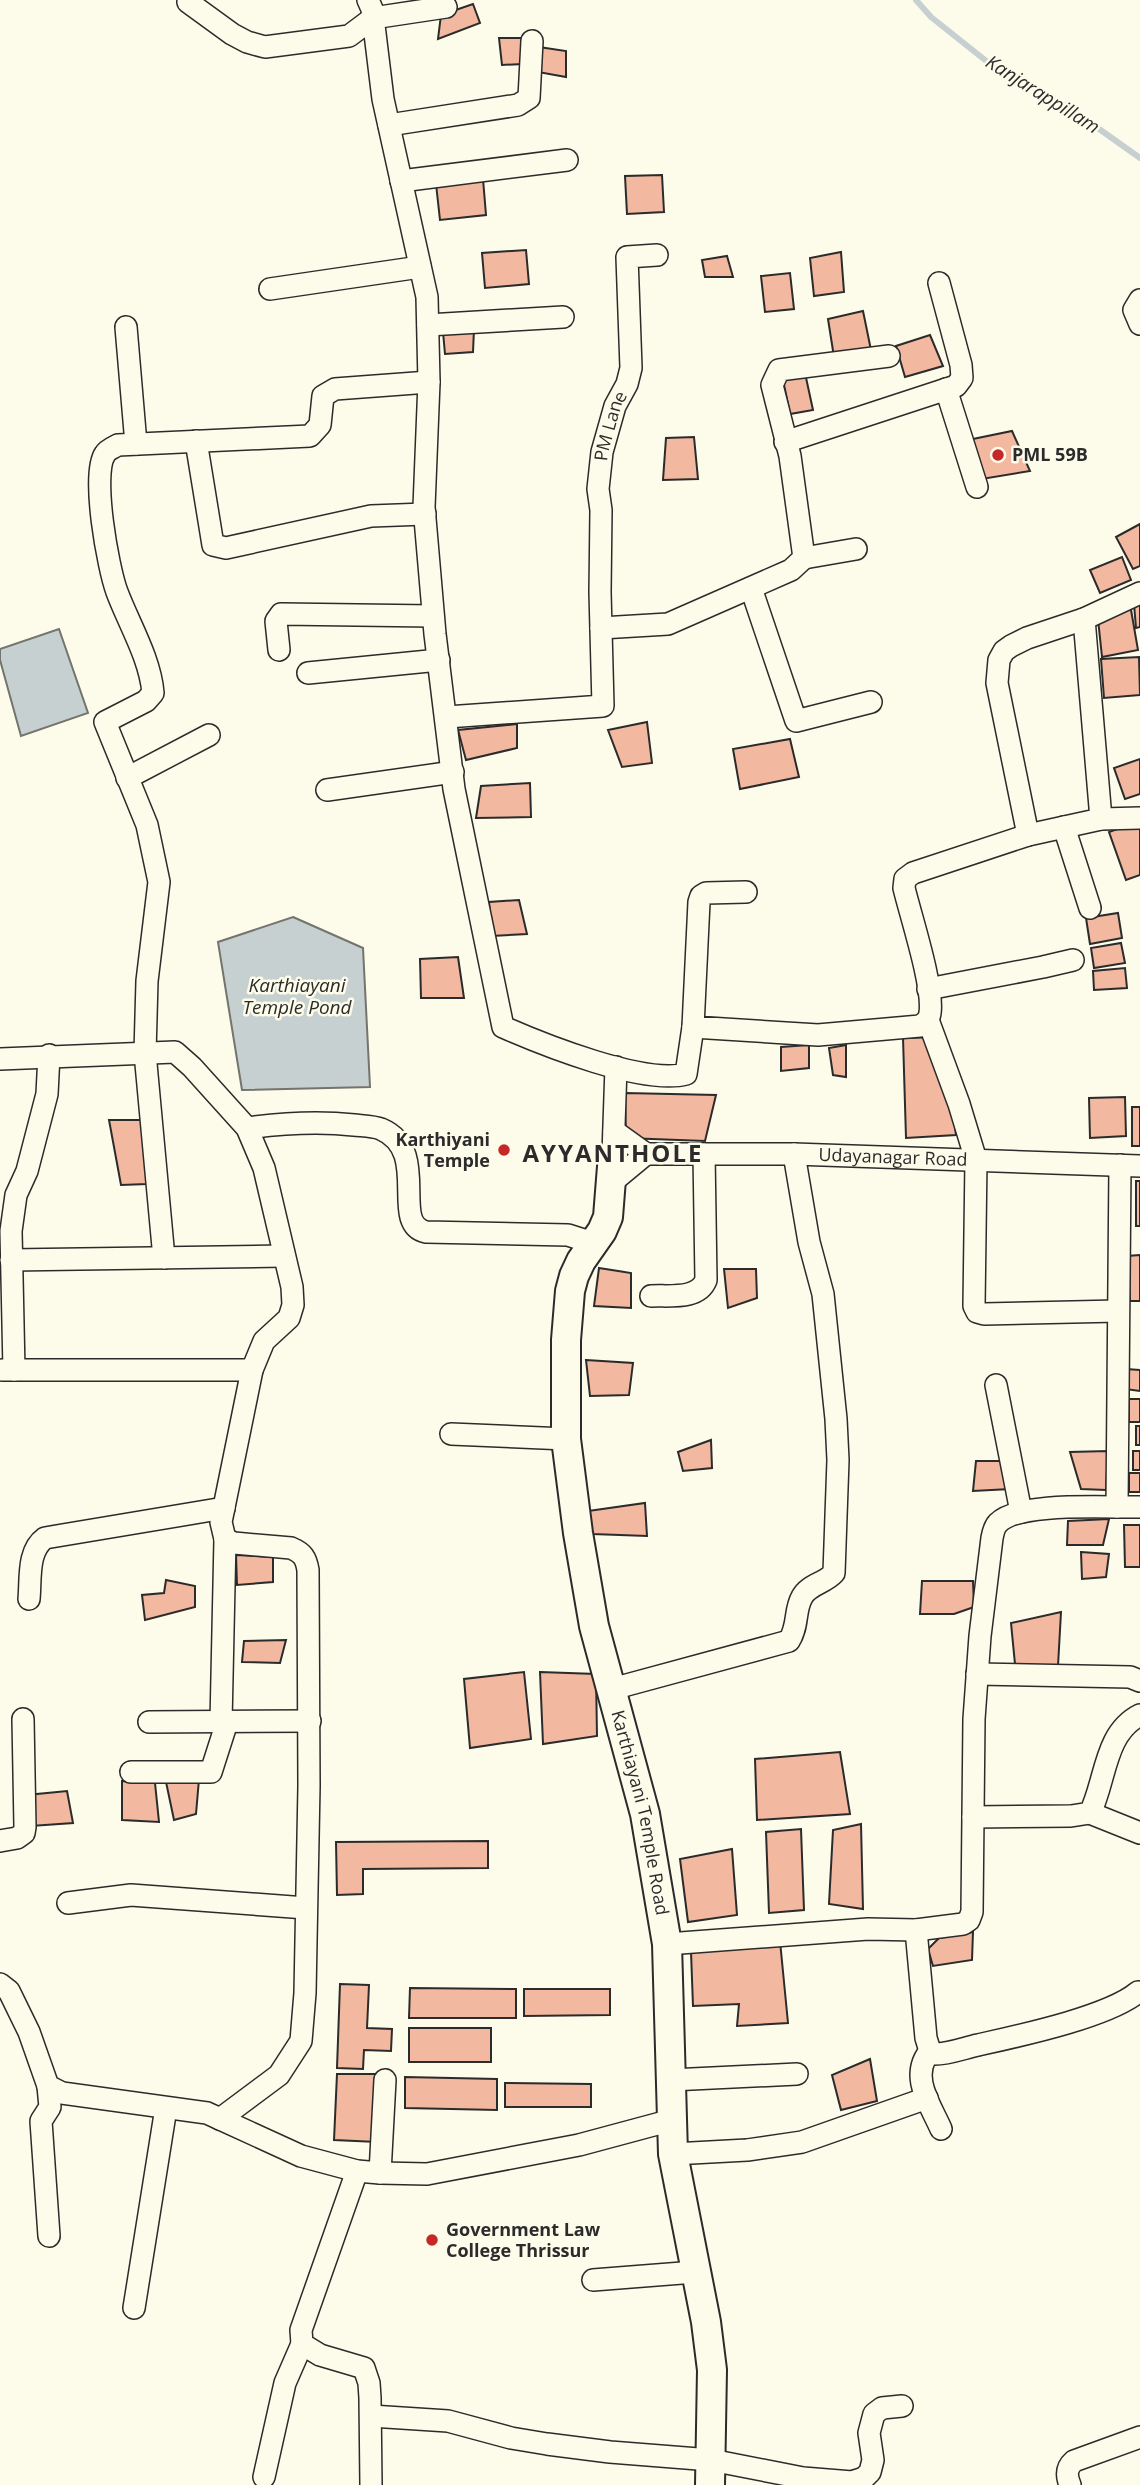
<svg xmlns="http://www.w3.org/2000/svg" width="1140" height="2485" viewBox="0 0 1140 2485" font-family="'Open Sans',sans-serif">
	<style>
		.water { fill: #c7d0d0; stroke: #74746e; stroke-width: 2 }
		.lines { fill: none; stroke-linecap: round; stroke-linejoin: round }
		.stream { stroke: #c7d0d0; stroke-width: 6 }
		.building { fill: #f2b8a0; stroke: #2b2b2b; stroke-width: 2 }
		.minor-casing { stroke: #2b2b2b; stroke-width: 24 }
		.major-casing { stroke: #2b2b2b; stroke-width: 32 }
		.minor { stroke: #fdfbea; stroke-width: 21 }
		.major { stroke: #fdfbea; stroke-width: 28 }
		.poi-dot { fill: #c62828; stroke: #fdfbea; stroke-width: 2.5 }
		.labels { text-anchor: middle; stroke-width: 5; stroke-linejoin: round; paint-order: stroke }
		.street-label { font-size: 18px; fill: #2b2b2b; stroke: #fdfbea }
		.poi-label { font-size: 18px; font-weight: bold; fill: #2b2b2b; stroke: #fdfbea; text-anchor: start }
		.water-label { font-size: 19px; font-style: italic; fill: #2b2b2b; stroke: #fdfbea }
		.district-label { font-size: 24px; font-weight: bold; letter-spacing: 2px; fill: #2b2b2b; stroke: #fdfbea }
	</style>
	<rect width="100%" height="100%" fill="#fdfbea"/>
	<g class="water">
		<polygon points="59,629 88,713 21,736 0,660 0,649"/>
		<polygon points="293,917 363,948 370,1087 242,1090 218,942"/>
	</g>
	<g class="lines">
		<polyline class="stream" points="916,0 931,17 990,64 1071,109 1140,158"/>
	</g>
	<g class="building">
		<polygon points="473,4 480,23 438,39 441,15"/>
		<polygon points="499,38 525,38 523,64 502,65"/>
		<polygon points="539,47 566,51 566,77 538,72"/>
		<polygon points="662,175 664,212 627,214 625,176"/>
		<polygon points="483,179 486,215 440,220 436,184"/>
		<polygon points="526,250 529,284 485,288 482,253"/>
		<polygon points="841,252 844,292 814,296 810,258"/>
		<polygon points="727,256 733,277 705,277 702,260"/>
		<polygon points="790,273 794,309 765,312 761,276"/>
		<polygon points="863,311 871,350 834,357 828,319"/>
		<polygon points="474,329 473,352 445,354 443,332"/>
		<polygon points="930,335 943,366 905,377 896,346"/>
		<polygon points="805,373 813,410 790,414 782,375"/>
		<polygon points="1012,431 1030,471 982,479 968,440"/>
		<polygon points="694,437 698,479 663,480 666,438"/>
		<polygon points="1140,524 1140,566 1133,569 1116,537"/>
		<polygon points="1122,557 1131,580 1100,593 1090,570"/>
		<polygon points="1140,602 1140,627 1136,628 1134,604"/>
		<polygon points="1130,604 1138,650 1102,657 1098,619"/>
		<polygon points="1139,657 1140,695 1104,698 1101,659"/>
		<polygon points="647,722 652,763 622,767 608,730"/>
		<polygon points="517,724 517,748 466,760 458,730"/>
		<polygon points="790,739 799,777 740,789 733,749"/>
		<polygon points="1140,759 1140,794 1125,799 1114,768"/>
		<polygon points="530,783 531,817 476,818 481,786"/>
		<polygon points="1140,821 1140,875 1126,880 1109,832"/>
		<polygon points="519,900 527,934 492,936 489,902"/>
		<polygon points="1118,913 1122,938 1090,944 1086,918"/>
		<polygon points="1121,943 1125,963 1094,968 1091,948"/>
		<polygon points="458,957 464,998 421,998 420,959"/>
		<polygon points="1125,968 1127,988 1094,990 1093,971"/>
		<polygon points="944,1037 956,1135 906,1138 903,1038"/>
		<polygon points="809,1045 809,1068 781,1071 781,1047"/>
		<polygon points="846,1045 846,1077 833,1075 829,1048"/>
		<polygon points="625,1093 716,1095 705,1141 626,1138"/>
		<polygon points="1125,1097 1126,1136 1090,1138 1089,1098"/>
		<rect x="1132" y="1107" width="8" height="39"/>
		<polygon points="109,1120 144,1120 147,1184 121,1185"/>
		<rect x="1136" y="1181" width="4" height="45"/>
		<polygon points="1140,1255 1140,1301 1130,1301 1127,1256"/>
		<polygon points="599,1268 631,1273 631,1308 594,1306"/>
		<polygon points="724,1269 756,1269 757,1298 728,1308"/>
		<polygon points="586,1360 633,1363 629,1395 590,1396"/>
		<polygon points="1126,1369 1140,1370 1140,1391 1125,1389"/>
		<rect x="1129" y="1399" width="11" height="23"/>
		<rect x="1136" y="1426" width="4" height="19"/>
		<polygon points="711,1440 712,1468 683,1471 678,1452"/>
		<polygon points="1108,1451 1106,1490 1081,1489 1070,1452"/>
		<rect x="1133" y="1451" width="7" height="19"/>
		<polygon points="976,1461 1005,1461 1010,1489 973,1491"/>
		<rect x="1129" y="1473" width="11" height="19"/>
		<polygon points="645,1503 647,1536 592,1534 581,1512"/>
		<polygon points="1109,1519 1103,1545 1067,1545 1068,1521"/>
		<polygon points="1124,1525 1140,1525 1140,1567 1125,1567"/>
		<polygon points="1081,1552 1109,1554 1106,1577 1082,1579"/>
		<polygon points="236,1555 273,1557 273,1582 237,1585"/>
		<polygon points="166,1580 195,1586 195,1607 145,1620 142,1595 164,1593"/>
		<polygon points="922,1581 973,1581 974,1607 954,1614 920,1614"/>
		<polygon points="1061,1612 1058,1666 1015,1664 1011,1623"/>
		<polygon points="286,1640 280,1663 242,1662 244,1641"/>
		<polygon points="524,1672 531,1739 470,1748 464,1679"/>
		<polygon points="540,1672 596,1674 597,1736 543,1744"/>
		<polygon points="840,1752 850,1814 757,1820 755,1759"/>
		<polygon points="199,1779 196,1814 174,1820 166,1782"/>
		<polygon points="122,1781 155,1783 159,1822 122,1820"/>
		<polygon points="67,1791 73,1823 31,1826 27,1795"/>
		<polygon points="861,1824 863,1909 829,1904 833,1830"/>
		<polygon points="801,1829 804,1910 769,1913 766,1832"/>
		<polygon points="488,1841 488,1868 363,1869 363,1894 337,1895 336,1842"/>
		<polygon points="732,1849 737,1915 688,1922 680,1859"/>
		<polygon points="973,1932 972,1960 933,1966 928,1949 939,1938"/>
		<polygon points="780,1941 788,2023 737,2026 739,2004 693,2006 691,1952"/>
		<polygon points="340,1984 369,1985 367,2028 392,2029 391,2051 364,2050 363,2069 337,2068"/>
		<polygon points="410,1988 516,1989 516,2018 409,2018"/>
		<polygon points="524,1989 610,1989 610,2015 524,2016"/>
		<rect x="409" y="2028" width="82" height="34"/>
		<polygon points="870,2059 877,2101 841,2110 832,2075"/>
		<polygon points="337,2074 380,2074 377,2142 334,2140"/>
		<polygon points="405,2077 497,2079 497,2110 405,2108"/>
		<polygon points="505,2083 591,2084 591,2107 505,2107"/>
	</g>
	<g class="lines">
		<g class="minor-casing">
			<g id="minor">
				<path d="M368,0l4,9 11,90 44,198 2,85 -5,125 11,127 19,155 49,238c41,18 141,58 183,47l7,-47"/>
				<polyline points="188,2 232,34 247,42 265,47 349,36 373,18 446,7"/>
				<polyline points="389,125 518,105 529,98 532,41"/>
				<polyline points="401,181 567,160"/>
				<polyline points="270,289 420,267"/>
				<polyline points="1140,300 1134,310 1140,324"/>
				<polyline points="428,325 563,317"/>
				<polyline points="126,327 136,444"/>
				<polyline points="946,389 977,487"/>
				<polyline points="196,441 213,545 226,548 371,516 425,514"/>
				<polyline points="785,442 956,386 962,378 961,365 939,283"/>
				<polyline points="804,558 856,549"/>
				<polyline points="751,588 796,721 871,702"/>
				<polyline points="601,628 668,624 791,570 804,558 790,456 772,385 779,370 889,356"/>
				<polyline points="279,650 276,621 281,614 433,616"/>
				<polyline points="308,673 439,660"/>
				<path id="s1" d="M447,717l156,-11 -3,-114 1,-82 -3,-21 4,-37 13,-46 12,-22 4,-16 -4,-111 30,-2"/>
				<polyline points="127,778 209,735"/>
				<polyline points="327,790 453,772"/>
				<polyline points="1101,819 1140,818"/>
				<polyline points="1064,827 1090,908"/>
				<polyline points="1028,835 997,683 999,660 1004,651 1011,646 1027,638 1084,619 1140,593"/>
				<path d="M746,892l-40,1 -5,3 -2,6 -6,125 125,8 102,-9c6,-4 9,-6 10,-13 4,-26 -19,-96 -26,-125l1,-9 8,-6 115,-38 73,-16 -17,-200"/>
				<polyline points="928,989 1043,967 1073,960"/>
				<polyline points="928,1020 959,1104 976,1160 974,1306 977,1312 984,1314 1118,1311"/>
				<path d="M0,1059l175,-7 17,15 55,61 17,40 28,119 1,18 -4,13 -25,23 -12,29 -31,152 4,17 9,4 57,5c12,5 15,10 17,22l1,216 -4,207 -4,48 -22,34 -59,44"/>
				<path d="M247,1128c37,-5 71,-7 107,-3 9,1 19,1 27,4 51,22 8,95 45,103l142,3 25,8"/>
				<polyline points="613,1154 616,1067"/>
				<path id="s2" d="M645,1154h149l346,12"/>
				<polyline points="611,1183 646,1154 614,1131"/>
				<path d="M164,1258l-19,-205 2,-72 12,-99 -12,-57 -42,-103 41,-21 7,-8c-3,-35 -24,-69 -36,-101 -9,-24 -26,-118 -12,-138 2,-4 9,-7 13,-9l192,-9 10,-11 3,-29 12,-7 94,-7"/>
				<polyline points="11,1260 284,1256"/>
				<path d="M651,1296c19,-1 47,4 55,-16l-2,-126"/>
				<polyline points="2,1370 252,1370"/>
				<polyline points="14,1370 11,1231 16,1195 27,1171 47,1094 49,1055"/>
				<polyline points="996,1385 1021,1512"/>
				<polyline points="451,1434 566,1439"/>
				<polyline points="1117,1507 1120,1165"/>
				<path d="M29,1599c2,-20 -2,-48 16,-61l179,-30"/>
				<polyline points="977,1674 1130,1677 1140,1681"/>
				<path d="M612,1689l177,-48c10,-16 5,-30 13,-44 7,-13 22,-13 32,-24l4,-113 -2,-41 -13,-125 -14,-52 -15,-88"/>
				<polyline points="149,1722 310,1721"/>
				<polyline points="221,1722 225,1539"/>
				<polyline points="131,1772 211,1772 227,1722"/>
				<polyline points="1090,1813 1140,1833"/>
				<path d="M973,1817l98,-1 19,-3c16,-32 14,-80 50,-98"/>
				<polyline points="0,1841 17,1838 24,1833 25,1827 23,1719"/>
				<polyline points="68,1903 131,1895 306,1908"/>
				<path d="M916,1930l10,108 4,13 5,3c14,0 29,-6 43,-9 40,-9 130,-28 160,-53"/>
				<path d="M667,1944l201,-15 48,1 47,-6 6,-4 3,-8 2,-193 6,-83 12,-98c1,-5 2,-11 6,-15 21,-22 111,-15 142,-16"/>
				<polyline points="0,1984 9,1991 29,2032 48,2086 62,2093 207,2113 301,2156 357,2171 380,2173 427,2174 579,2145 672,2120"/>
				<path d="M930,2051c-21,25 0,53 11,78"/>
				<polyline points="671,2080 797,2074"/>
				<polyline points="48,2086 50,2107 41,2121 49,2236"/>
				<polyline points="673,2154 747,2150 802,2142 927,2098"/>
				<polyline points="357,2171 301,2330 302,2344 320,2355 364,2368 369,2383 370,2398 371,2485"/>
				<polyline points="380,2173 385,2080"/>
				<polyline points="593,2280 695,2272"/>
				<polyline points="134,2308 166,2108"/>
				<polyline points="371,2416 448,2421 511,2438 547,2444 610,2452 711,2460 803,2478 852,2482 864,2478 870,2472 873,2460 869,2433 874,2414 882,2408 902,2406"/>
				<polyline points="264,2477 285,2383 302,2344"/>
				<path d="M1070,2485c-4,-10 -4,-17 4,-24l66,-24"/>
			</g>
		</g>
		<g class="major-casing">
			<g id="major">
				<path id="s3" d="M613,1154l-5,63 -6,14 -21,30 -7,15 -4,15 -4,49v99l12,94 16,93 51,188 22,130 6,210 33,168 6,48 -2,115"/>
			</g>
		</g>
		<use href="#minor" class="minor"/>
		<use href="#major" class="major"/>
	</g>
	<g class="poi-dot">
		<circle cx="998" cy="455" r="7"/>
		<circle cx="504" cy="1150" r="7"/>
		<circle cx="432" cy="2240" r="7"/>
	</g>
	<g class="labels">
		<g class="street-label">
			<text dy="6" stroke="none"><textPath href="#s1" startOffset="438">PM Lane</textPath></text>
			<text dy="6" stroke="none"><textPath href="#s2" startOffset="248">Udayanagar Road</textPath></text>
			<text dy="6" stroke="none"><textPath href="#s3" startOffset="677">Karthiayani Temple Road</textPath></text>
		</g>
		<g class="poi-label">
			<text x="1012" y="461">PML 59B</text>
			<text x="490" y="1146" text-anchor="end">Karthiyani<tspan x="490" dy="21">Temple</tspan></text>
			<text x="446" y="2236">Government Law<tspan x="446" dy="21">College Thrissur</tspan></text>
		</g>
		<g class="water-label">
			<text transform="translate(1043 94) rotate(32)" y="7">Kanjarappillam</text>
			<text x="297" y="992">Karthiayani<tspan x="297" dy="22">Temple Pond</tspan></text>
		</g>
		<g class="district-label">
			<text x="613" y="1162">AYYANTHOLE</text>
		</g>
	</g>
</svg>
